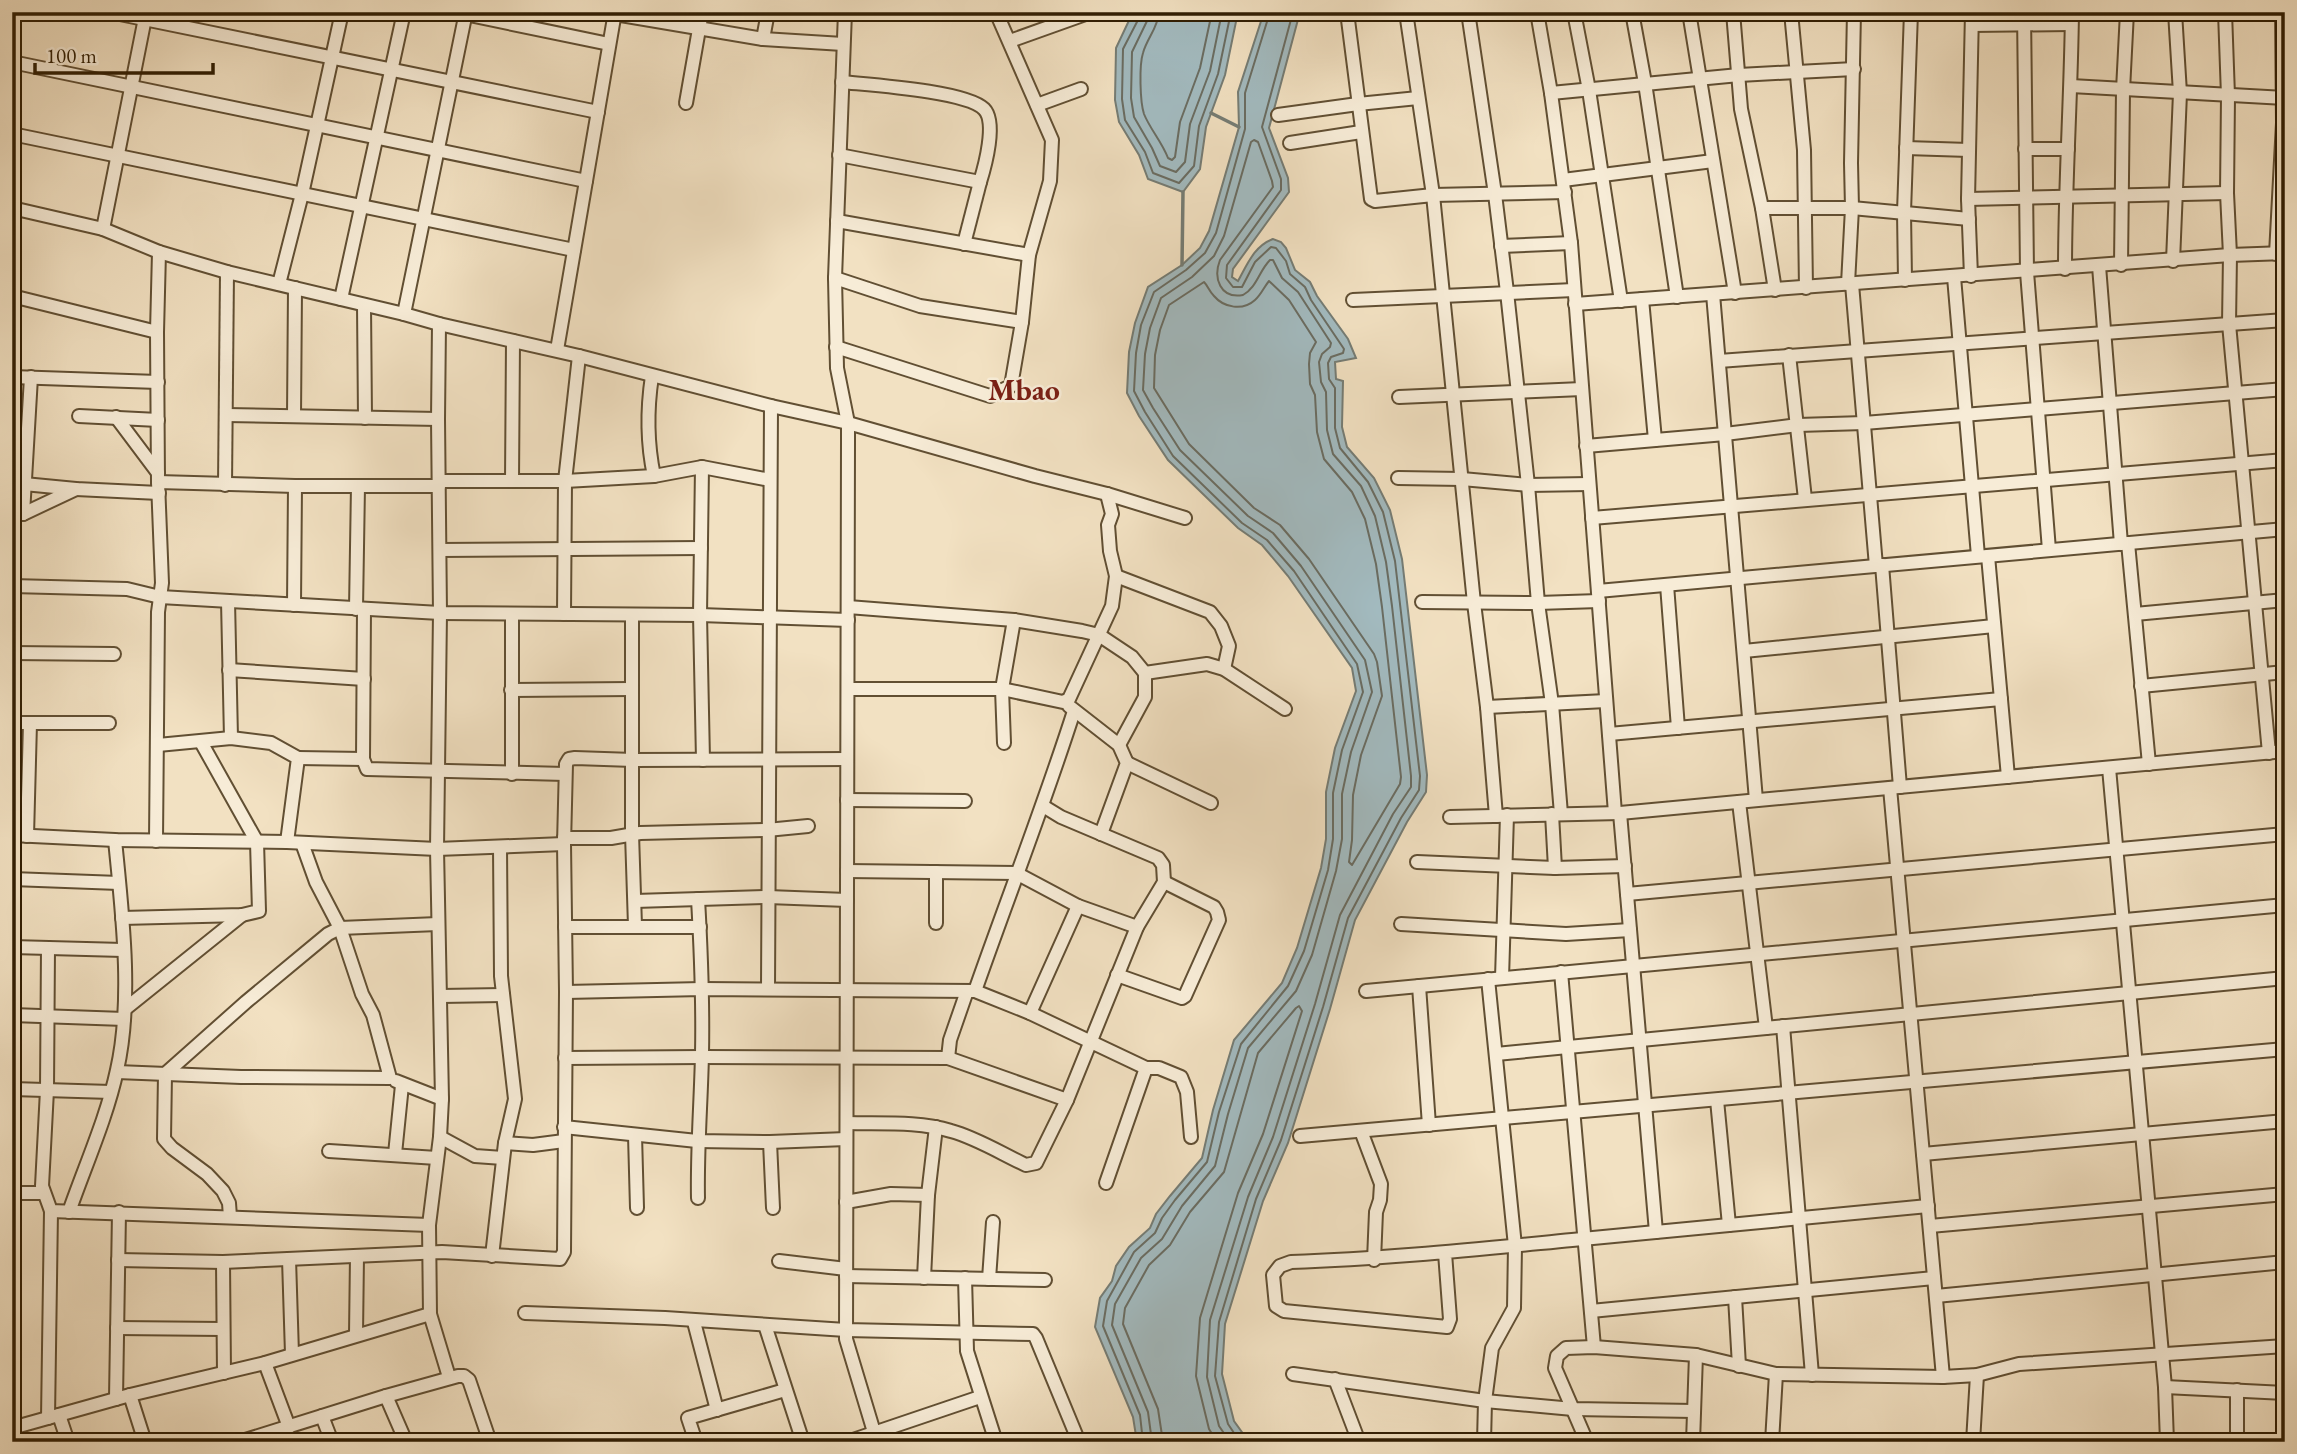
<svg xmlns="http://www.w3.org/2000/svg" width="2297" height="1454" viewBox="0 0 2297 1454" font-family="'EB Garamond',serif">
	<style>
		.water { fill: #a2babf; stroke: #757c74; stroke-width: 2 }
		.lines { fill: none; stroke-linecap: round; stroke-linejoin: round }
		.shore { stroke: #6a6c61; stroke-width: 2 }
		.stream { stroke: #757c74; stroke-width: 3.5 }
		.minor-casing { stroke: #614f33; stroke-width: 16 }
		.minor { stroke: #f7ecd7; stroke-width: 12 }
		.labels { text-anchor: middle; stroke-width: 5; stroke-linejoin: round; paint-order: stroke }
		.district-label { font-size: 30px; font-weight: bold; fill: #7a1f14; stroke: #f7ecd7 }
	</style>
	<rect width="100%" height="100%" fill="#f2e1c2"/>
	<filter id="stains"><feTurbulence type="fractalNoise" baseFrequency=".00286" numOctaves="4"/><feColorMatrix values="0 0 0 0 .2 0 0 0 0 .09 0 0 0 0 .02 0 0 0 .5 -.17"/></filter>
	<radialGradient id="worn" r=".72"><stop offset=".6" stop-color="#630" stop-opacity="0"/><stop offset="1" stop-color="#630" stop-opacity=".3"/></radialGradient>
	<g class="water">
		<polygon points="1133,12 1238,12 1225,75 1206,127 1200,169 1183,192 1148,179 1139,155 1119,122 1115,100 1116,48"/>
		<path d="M1264,12h36l-31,116 19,50 1,14 -56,77 -1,8 6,4c9,-16 16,-35 35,-42l8,3 5,6 9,22 15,12 7,14 31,43 8,19 -21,4 1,17 7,2 -1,46 5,20 27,31 16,32 12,49 25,216 -1,17 -19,30 -52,98 -25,89 -42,134 -25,58 -38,123 -3,50 12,47 15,21h-112l-4,-25 -38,-90 5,-29 12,-17 4,-15 13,-19 21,-19 6,-14 14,-18 32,-38 11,-48 21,-70 48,-57 15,-35 24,-80 5,-29v-47l9,-44 21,-57 -4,-23 -64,-92 -26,-31 -24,-17 -70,-68 -29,-44 -12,-23 2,-41 6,-29 13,-36 34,-22 18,-17 9,-17 30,-104 -1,-35z"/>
	</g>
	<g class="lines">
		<g class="shore">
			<polyline points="1139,12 1139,18 1123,49 1122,99 1125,120 1145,152 1153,173 1179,183 1194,166 1199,126 1218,74 1231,12"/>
			<polyline points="1148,12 1147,21 1132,52 1131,98 1134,117 1152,148 1160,166 1176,172 1185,162 1190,124 1210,71 1222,12"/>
			<path d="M1159,12c-1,16 -12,26 -16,41 -4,12 -3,49 1,61 6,15 18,28 24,44l4,2 3,-3 5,-35 20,-54 12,-56"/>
			<path d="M1269,281l20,19 27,42 -6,11 -1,11 1,20 5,11 2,37 7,27 28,33 13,27 11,45 6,43 19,170 -1,7 -48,81 -3,-3 3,-22 1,-45 8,-40 21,-59 -5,-34 -3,-8 -65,-95 -29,-34 -26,-17 -65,-64 -35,-56 1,-33 5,-25 9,-25 35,-23c4,4 5,9 10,14 10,12 29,15 41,4 6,-5 9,-13 14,-19z"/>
			<polyline points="1143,1442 1140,1415 1103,1326 1107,1301 1134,1252 1155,1233 1162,1218 1175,1200 1207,1162 1219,1112 1241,1044 1288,986 1304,951 1328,870 1333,839 1333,793 1342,750 1363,692 1357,664 1294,571 1267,540 1242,523 1173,456 1145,412 1134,391 1136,353 1141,325 1154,292 1186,270 1205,253 1216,233 1245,129 1245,93 1270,12"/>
			<path d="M1152,1442l-4,-30 -36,-87 3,-21 26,-46 21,-19 20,-33 33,-40 13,-52 20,-66 48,-57 16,-36 24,-84 6,-32v-45l9,-42 21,-60 -7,-32 -64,-94 -28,-33 -25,-17 -68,-66 -27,-42 -10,-18 2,-36 5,-26 11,-30 31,-21 22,-21 10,-20 27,-94 3,-2 4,2 14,39 1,6 -53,73c-7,18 0,39 23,35 14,-8 16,-24 27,-35h3l9,18 16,14 33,51 -1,4 -8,7 -3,8 2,20 5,10 1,38 6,24 28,32 14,30 11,46 6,44 19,170v11l-18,27 -53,101 -25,89 -42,133 -25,60 -38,123 -3,57 12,49 11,16"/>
			<polyline points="1163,1442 1158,1409 1123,1324 1125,1308 1149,1265 1170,1245 1190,1212 1224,1172 1258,1053 1296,1008 1299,1006 1302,1011 1263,1134 1238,1193 1200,1318 1196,1376 1209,1429 1217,1442"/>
			<polyline points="1240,1442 1228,1424 1215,1376 1219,1322 1256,1199 1281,1140 1323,1007 1348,918 1401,818 1419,790 1420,776 1395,561 1383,512 1368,482 1340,448 1335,428 1335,388 1329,379 1328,363 1331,357 1343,353 1344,349 1311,300 1305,287 1290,274 1286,261 1276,248 1271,247 1255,262 1242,287 1233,287 1226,278 1227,265 1281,190 1281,179 1262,127 1293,12"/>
		</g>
		<g class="stream">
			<polyline points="1211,113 1239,127"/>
			<polyline points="1182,265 1183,192"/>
		</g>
		<g class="minor-casing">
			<g id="minor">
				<polyline points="110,12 598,112"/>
				<polyline points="455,12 609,44"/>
				<polyline points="845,12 835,278 837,368 848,423 848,442 846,1339 877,1442"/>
				<polyline points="1347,12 1371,199 1375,201 1433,195 1565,192"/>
				<polyline points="1406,12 1433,195 1474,603 1487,707 1496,816"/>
				<polyline points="1468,12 1495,194 1507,292 1528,485 1538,603 1552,704 1561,814"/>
				<polyline points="1537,12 1551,93 1571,243 1615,813"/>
				<polyline points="1574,12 1589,90 1621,301"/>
				<polyline points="1632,12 1645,83 1677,297"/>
				<polyline points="1689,12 1735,293"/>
				<polyline points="1733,12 1741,109 1762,208 1775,290"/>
				<polyline points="1791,12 1804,150 1806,288"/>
				<polyline points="2024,12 2027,272 2049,550"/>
				<polyline points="2225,12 2228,96 2227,193 2230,255 2229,324 2269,753"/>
				<polyline points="615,14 763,39 843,44"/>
				<polyline points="1972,25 2071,24"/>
				<polyline points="763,39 768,12"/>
				<polyline points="1010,41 1091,12"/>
				<polyline points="12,62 586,181"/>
				<polyline points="2071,86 2285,98"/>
				<polyline points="1551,93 1739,75 1854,69"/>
				<polyline points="686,103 702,12"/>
				<polyline points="1037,105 1081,89"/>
				<polyline points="1278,115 1358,104 1418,98"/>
				<polyline points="12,134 574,250"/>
				<polyline points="1290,143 1361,132"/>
				<polyline points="1906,148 1969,150"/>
				<polyline points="2025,149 2068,149"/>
				<path d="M839,155l141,27c5,-16 17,-60 4,-73 -18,-18 -113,-24 -142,-27"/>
				<polyline points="1563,180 1713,161"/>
				<polyline points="1968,199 2227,193"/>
				<polyline points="12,208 103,229 159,252 227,272 404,314 439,324 579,356 771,406 848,423 1035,476 1107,494 1185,518"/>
				<polyline points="1762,208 1852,208 1969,219"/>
				<polyline points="837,221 1029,255"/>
				<polyline points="103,229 146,13"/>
				<polyline points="964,244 980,182"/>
				<polyline points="1501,246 1571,243"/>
				<polyline points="2276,254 2283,123 2282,12"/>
				<polyline points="2173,261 2180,93 2175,12"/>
				<polyline points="2121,265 2123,90 2127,12"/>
				<polyline points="2099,266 2121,544"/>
				<path d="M2065,269c0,-86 6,-171 7,-257"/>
				<polyline points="1971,276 1968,199 1972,12"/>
				<polyline points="1954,277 1978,556"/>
				<polyline points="835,278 920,306 1022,322"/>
				<polyline points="1905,280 1904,212 1911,12"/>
				<polyline points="279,284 302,194 342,12"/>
				<polyline points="1848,284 1852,208 1851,163 1854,12"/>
				<polyline points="1852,284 1876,566"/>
				<polyline points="1713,294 1756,800"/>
				<polyline points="12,296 157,332"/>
				<polyline points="341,299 404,12"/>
				<polyline points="1642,299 1655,440"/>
				<polyline points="1353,300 1574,290"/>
				<polyline points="1575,304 2230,255 2285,253"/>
				<polyline points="364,305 365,418"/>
				<polyline points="404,314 466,12"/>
				<polyline points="439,324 438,419 440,613 437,849 442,1099 440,1137 429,1225 430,1314 449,1377"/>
				<polyline points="836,347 990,396 1011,386 1022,322 1029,255 1050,181 1052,140 996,12"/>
				<polyline points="557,350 615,12"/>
				<polyline points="1789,355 1805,499"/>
				<polyline points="1719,361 2285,320"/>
				<path d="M652,376c-5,33 -5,67 2,100"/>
				<polyline points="12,377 158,382"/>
				<polyline points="1399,397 1582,389"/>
				<polyline points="226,415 438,419"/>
				<polyline points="79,416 158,420"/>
				<polyline points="294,416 295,288"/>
				<polyline points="116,417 158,473"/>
				<polyline points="1586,446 1725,434 1798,425 1864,423 2285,389"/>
				<polyline points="702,467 700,615 703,760"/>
				<polyline points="1398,478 1462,479 1528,485 1589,484"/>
				<polyline points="439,481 565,481 654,476 702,467 770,480"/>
				<polyline points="512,481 513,341"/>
				<polyline points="158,482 295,486 439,486"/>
				<polyline points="24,484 76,489 159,493"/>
				<polyline points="225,485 227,272"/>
				<polyline points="12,514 23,514 76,489"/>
				<polyline points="23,514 31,377"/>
				<polyline points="1592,518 2285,460"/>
				<polyline points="2128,543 2149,764"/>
				<polyline points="440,550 701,548"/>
				<polyline points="1988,556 2008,777"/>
				<polyline points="1882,565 1900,787"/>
				<polyline points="1116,576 1210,612 1221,626 1229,646 1224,669"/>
				<polyline points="1667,585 1678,728"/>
				<polyline points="12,586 127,589 160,597 440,613 700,615 848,620"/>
				<polyline points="1598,591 2285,529"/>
				<polyline points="228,601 231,738"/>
				<polyline points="1422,602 1538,603 1599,601"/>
				<polyline points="294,605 295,486"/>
				<polyline points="848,607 1014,620 1082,631 1099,635 1132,657 1145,673 1145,697 1119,745"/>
				<polyline points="356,609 358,486"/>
				<polyline points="364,609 363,759 367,769 565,774"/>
				<polyline points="512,614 512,774"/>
				<polyline points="564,614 565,481 579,356"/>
				<polyline points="2135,614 2285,600"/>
				<polyline points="632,615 632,834 635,926"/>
				<polyline points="1744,651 1994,626"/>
				<polyline points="12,653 114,654"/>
				<polyline points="229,670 364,679"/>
				<polyline points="1145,673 1207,664 1224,669 1285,709"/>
				<polyline points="2141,686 2285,672"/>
				<polyline points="848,689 1002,689 1063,702 1069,699 1112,606 1116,576 1110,551 1108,525 1112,514 1107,494"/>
				<polyline points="511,690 632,689"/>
				<polyline points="1069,706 1119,745 1127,763 1101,834"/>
				<polyline points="1487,707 1606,701"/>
				<polyline points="12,723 109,723"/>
				<polyline points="1609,734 2001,699"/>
				<polyline points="1004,743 1002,689 1014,620"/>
				<polyline points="158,745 231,738 271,743 298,758 287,842"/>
				<polyline points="298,758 363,759"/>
				<polyline points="1127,763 1211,803"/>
				<polyline points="2109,768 2165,1387 2167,1442"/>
				<polyline points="1890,788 1943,1377"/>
				<polyline points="847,800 965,801"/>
				<polyline points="1739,802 1766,1028"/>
				<polyline points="1620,813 1656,1232"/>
				<polyline points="1552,814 1555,868"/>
				<polyline points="1450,817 1620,813 2285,751"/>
				<polyline points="12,835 115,840 287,842 437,849 564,844"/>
				<polyline points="27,836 30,723"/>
				<polyline points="564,838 611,838 640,833 767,830 808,826"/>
				<polyline points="156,841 158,612 162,583 158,482 157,332 159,252"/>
				<polyline points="1417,862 1555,868 1625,866"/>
				<polyline points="847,871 1016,873 1078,906 1137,927"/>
				<polyline points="12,879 119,883"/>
				<polyline points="1627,894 2285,834"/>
				<polyline points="635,901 768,897 847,900"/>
				<polyline points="122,918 242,915 259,911 257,842 201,742"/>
				<polyline points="936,923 936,872"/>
				<polyline points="1401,924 1566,934 1630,930"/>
				<polyline points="565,927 700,927"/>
				<polyline points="12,947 123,950"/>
				<polyline points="48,948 47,1090 42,1186 51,1211 429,1225"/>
				<polyline points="1561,972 1594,1347"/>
				<polyline points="1117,975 1182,998 1185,996 1219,920 1217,912 1214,907 1164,882"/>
				<polyline points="1502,978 1507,815"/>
				<polyline points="1419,986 1429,1125"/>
				<polyline points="768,989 771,406"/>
				<path d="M975,991c33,-94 69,-186 99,-280"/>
				<polyline points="1366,991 2285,905"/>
				<polyline points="566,992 702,989 975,991 1030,1013 1146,1068 1159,1068 1181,1077 1187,1092 1191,1137"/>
				<polyline points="441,996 503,995"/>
				<polyline points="125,1009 242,915"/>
				<polyline points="1030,1013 1078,906"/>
				<polyline points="12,1015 124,1019"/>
				<polyline points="1783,1026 1812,1375"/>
				<polyline points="1496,1054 2285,978"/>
				<polyline points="565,1058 702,1057 948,1058 1067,1100"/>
				<polyline points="948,1058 950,1040 967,991"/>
				<polyline points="117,1072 241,1077 390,1078 373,1015 362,994 340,928 316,882 302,843"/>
				<polyline points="396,1081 442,1099"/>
				<polyline points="12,1089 111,1092"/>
				<polyline points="1717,1100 1729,1225"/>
				<path d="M847,1123c34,1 71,-2 104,8 26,7 51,23 75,34l10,-2 31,-63 70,-173 27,-45 -1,-17 -5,-7 -97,-41 -18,-11"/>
				<polyline points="564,1127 697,1141 770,1142 846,1139"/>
				<polyline points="1361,1131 1381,1184 1380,1200 1376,1212 1374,1260"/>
				<polyline points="635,1135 637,1208"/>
				<polyline points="1300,1136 2285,1049"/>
				<polyline points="440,1137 475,1156 503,1158"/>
				<polyline points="770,1142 773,1208"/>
				<polyline points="505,1143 533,1145 564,1141"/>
				<polyline points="329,1151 437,1158"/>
				<polyline points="395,1154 402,1085"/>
				<polyline points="1923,1154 2285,1121"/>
				<polyline points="1106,1183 1146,1068"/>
				<polyline points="12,1193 43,1193"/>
				<path d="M698,1198c-1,-48 3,-96 4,-144 1,-52 -1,-103 -4,-155"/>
				<polyline points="846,1202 891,1194 928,1195"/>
				<path d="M69,1212c16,-46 38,-95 48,-142 16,-70 5,-159 -2,-230"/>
				<polyline points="230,1217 229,1203 223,1191 207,1174 172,1148 164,1139 165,1074 246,1002 328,934 340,928 438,924"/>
				<polyline points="1930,1226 2285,1194"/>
				<path d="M1445,1253l5,66 -3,8 -163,-16 -8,-5 -3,-31 7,-9 11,-4c94,-3 188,-13 281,-22 119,-11 237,-23 356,-34"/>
				<polyline points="492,1256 505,1143 515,1099 501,976 500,847"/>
				<polyline points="289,1259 292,1354"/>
				<polyline points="118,1260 223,1262 442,1252 560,1259 564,1252 566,992 564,844 566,764 569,759 575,758 633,760 847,759"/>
				<polyline points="779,1261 846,1269"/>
				<polyline points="223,1262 224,1373"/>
				<polyline points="846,1276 1045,1280"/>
				<polyline points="924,1278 928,1195 936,1127"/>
				<polyline points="965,1278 967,1351 996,1442"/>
				<polyline points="989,1279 993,1222"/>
				<polyline points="1936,1296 2285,1262"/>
				<polyline points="1735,1297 1739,1366"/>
				<polyline points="1591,1311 1934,1278"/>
				<polyline points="525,1313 665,1318 846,1330 1033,1334 1036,1338 1079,1442"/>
				<polyline points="694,1322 717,1410"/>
				<polyline points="765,1325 803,1442"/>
				<polyline points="117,1328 223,1329"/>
				<polyline points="356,1335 357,1256"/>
				<polyline points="265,1363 289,1427"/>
				<polyline points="1293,1374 1485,1401 1573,1409 1694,1411"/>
				<polyline points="1335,1379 1359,1442"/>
				<polyline points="2165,1387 2285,1393"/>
				<polyline points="130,1395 145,1442"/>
				<polyline points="386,1396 406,1442"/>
				<polyline points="116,1399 119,1212"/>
				<polyline points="59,1415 68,1442"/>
				<polyline points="322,1416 332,1442"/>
				<polyline points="48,1418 51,1211"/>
				<polyline points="12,1428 130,1395 265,1363 430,1314"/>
				<polyline points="239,1442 386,1396 458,1376 464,1376 469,1380 490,1442"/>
				<polyline points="696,1442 688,1418 785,1390"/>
				<polyline points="847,1442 980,1397"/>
				<polyline points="1484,1442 1485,1401 1492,1348 1514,1308 1515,1246 1488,979"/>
				<polyline points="1587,1442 1555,1368 1557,1356 1566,1348 1594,1347 1696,1355 1776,1374 1943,1377 1977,1375 2019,1364 2285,1346"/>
				<polyline points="1693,1442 1696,1355"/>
				<polyline points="1772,1442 1776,1374"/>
				<polyline points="1973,1442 1977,1375"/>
				<polyline points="2237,1442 2237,1390"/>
			</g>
		</g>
		<use href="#minor" class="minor"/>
	</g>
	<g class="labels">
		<g class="district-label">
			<text x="1024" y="400">Mbao</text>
		</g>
	</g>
	<rect width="2297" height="1454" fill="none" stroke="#f2e1c2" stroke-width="42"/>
	<rect x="14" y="14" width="2269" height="1426" fill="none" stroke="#311e03" stroke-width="3.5"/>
	<rect x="21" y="21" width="2255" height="1412" fill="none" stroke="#311e03" stroke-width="2"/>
	<path d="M35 63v10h178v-10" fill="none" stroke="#311e03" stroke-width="3.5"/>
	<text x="46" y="63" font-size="21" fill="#311e03" stroke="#f7ecd7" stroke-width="5" paint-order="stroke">100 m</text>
	<rect width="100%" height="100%" filter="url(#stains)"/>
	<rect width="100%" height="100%" fill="url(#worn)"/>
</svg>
